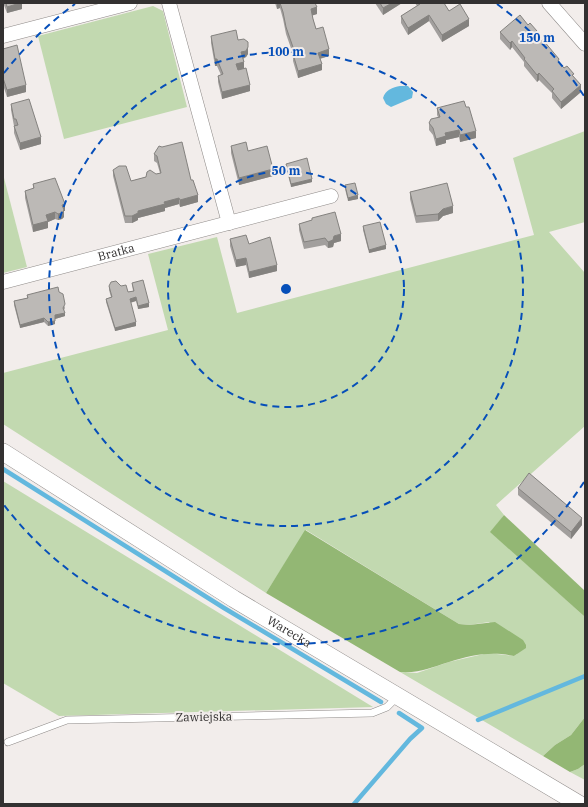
<svg xmlns="http://www.w3.org/2000/svg" width="588" height="807" viewBox="0 0 588 807" font-family="'IBM Plex Serif',serif">
	<style>
		.green { fill: #c2d9b0 }
		.forest { fill: #93b774 }
		.water { fill: #63b8de }
		.lines { fill: none; stroke-linecap: round; stroke-linejoin: round }
		.stream { stroke: #63b8de; stroke-width: 4.5 }
		.service-casing { stroke: #8f8b89; stroke-width: 8 }
		.minor-casing { stroke: #8f8b89; stroke-width: 15 }
		.tertiary-casing { stroke: #8f8b89; stroke-width: 18 }
		.service { stroke: #fff; stroke-width: 7 }
		.minor { stroke: #fff; stroke-width: 14 }
		.tertiary { stroke: #fff; stroke-width: 17 }
		.wall { fill: #a29f9d }
		.shaded-wall { fill: #84827f }
		.building { fill: #bcb9b6; stroke: #84827f }
		.ring { fill: none; stroke: #064fb9; stroke-width: 2; stroke-dasharray: 7 5 }
		.labels { text-anchor: middle; stroke-width: 4; stroke-linejoin: round; paint-order: stroke }
		.street-label { font-size: 12px; fill: #333131; stroke: #f2edeb }
		.centre { fill: #064fb9; stroke: #f2edeb; stroke-width: 2 }
		.ring-label { font-size: 12px; text-anchor: middle; font-weight: bold; fill: #064fb9; stroke: #f2edeb; stroke-width: 4; stroke-linejoin: round; paint-order: stroke }
	</style>
	<rect width="100%" height="100%" fill="#f2edeb"/>
	<g class="green">
		<polygon points="153,6 163,11 187,107 64,139 38,36"/>
		<polygon points="585,131 585,222 549,232 585,273 585,426 496,505 504,515 491,532 585,617 585,717 571,735 555,745 543,756 400,672 417,673 449,662 488,653 514,656 517,654 489,622 469,625 459,624 306,530 266,593 3,424 3,373 168,330 148,254 217,237 237,313 534,235 513,158"/>
		<polygon points="3,174 27,267 3,273"/>
		<polygon points="3,481 373,707 59,716 3,683"/>
		<polygon points="585,764 585,780 570,772 578,769"/>
	</g>
	<g class="forest">
		<polygon points="504,515 585,591 585,617 490,532"/>
		<path d="M305,530l154,94 10,1 26,-3 28,18 3,5v3l-12,8c-23,-5 -43,-1 -65,6 -20,6 -27,11 -49,10l-134,-79z"/>
		<polygon points="585,717 585,764 578,769 570,772 543,756 555,745 571,735"/>
	</g>
	<path class="water" d="M400,86h8l5,6 -1,6 -21,9 -5,-3 -3,-6c2,-8 10,-11 17,-12z"/>
	<g class="lines">
		<g class="stream">
			<polyline points="3,469 224,608 381,702"/>
			<polyline points="478,720 585,676"/>
			<polyline points="354,804 410,739 422,728 399,713"/>
		</g>
		<g class="service-casing">
			<polyline id="service" points="8,742 67,720 372,713 387,707 397,697"/>
		</g>
		<g class="minor-casing">
			<g id="minor">
				<polyline points="169,3 229,223"/>
				<polyline points="549,3 585,44"/>
				<polyline points="3,36 130,3"/>
				<path id="s1" d="M3,282l328,-86"/>
			</g>
		</g>
		<g class="tertiary-casing">
			<g id="tertiary">
				<path id="s2" d="M3,452l231,147 345,205"/>
			</g>
		</g>
		<use href="#service" class="service"/>
		<use href="#minor" class="minor"/>
		<use href="#tertiary" class="tertiary"/>
	</g>
	<g class="wall">
		<polygon points="3,3 22,3 22,9 7,13 4,5 3,6"/>
		<polygon points="275,3 315,3 317,14 312,15 316,29 329,56 320,59 322,70 298,78 293,61 293,54 286,34 283,19 280,8 277,9"/>
		<polygon points="375,3 402,3 383,15"/>
		<polygon points="415,3 444,3 449,11 469,26 442,42 429,21 408,35 401,23 401,16 417,6"/>
		<polygon points="500,32 537,36 564,68 574,77 581,92 561,109 552,98 552,93 539,80 537,82 524,66 524,62 512,47 510,50 500,39"/>
		<polygon points="211,36 238,40 248,54 246,57 243,59 244,69 250,91 222,99 218,82 218,76 221,75 217,66 215,66 211,43"/>
		<polygon points="3,49 26,92 7,97 3,85"/>
		<polygon points="11,104 41,144 20,150 14,133 14,126 11,110"/>
		<polygon points="466,107 476,138 460,142 459,137 446,140 446,143 436,146 433,135 429,130 429,123 438,117 437,115 437,108"/>
		<polygon points="231,146 248,151 273,176 239,185 231,153"/>
		<polygon points="154,154 191,180 198,202 180,207 179,204 165,208 165,211 138,218 138,220 132,223 125,223 113,176 113,170 131,181 160,173 157,163 154,161"/>
		<polygon points="286,164 312,182 291,187 286,167"/>
		<polygon points="33,184 65,211 64,211 64,217 62,219 58,220 55,219 48,222 48,228 33,232 25,198 25,191 33,189"/>
		<polygon points="345,185 358,199 348,201 345,189"/>
		<polygon points="410,192 453,213 443,216 438,221 416,223 410,199"/>
		<polygon points="312,218 341,241 334,243 333,247 328,248 325,245 304,249 299,230 299,224 312,220"/>
		<polygon points="363,226 386,249 369,253 363,230"/>
		<polygon points="230,239 249,244 277,271 249,278 246,265 236,267 230,246"/>
		<polygon points="132,283 149,307 138,309 136,301 130,302 136,326 115,331 106,302 106,299 111,297 109,290 109,286 128,292 133,291"/>
		<polygon points="59,292 65,308 64,310 65,316 55,319 55,324 48,326 44,322 20,328 14,305 14,301 27,298 27,295"/>
		<polygon points="518,488 582,525 571,539 518,495"/>
	</g>
	<g class="shaded-wall">
		<polygon points="20,3 22,3 22,9 7,13 7,7"/>
		<polygon points="277,3 280,3 280,8 277,9"/>
		<polygon points="392,3 402,3 383,15 383,8"/>
		<polygon points="317,7 317,14 311,16 311,9"/>
		<polygon points="429,15 429,21 408,35 408,28"/>
		<polygon points="469,19 469,26 442,42 442,35"/>
		<polygon points="512,41 512,47 510,50 510,43"/>
		<polygon points="248,47 248,54 246,57 241,59 241,52"/>
		<polygon points="329,49 329,56 318,59 318,53"/>
		<rect x="215" y="59" width="2" height="7"/>
		<polygon points="244,62 244,69 236,71 236,64"/>
		<polygon points="322,64 322,70 298,78 298,71"/>
		<polygon points="539,73 539,80 537,82 537,75"/>
		<polygon points="26,85 26,92 7,97 7,90"/>
		<polygon points="250,85 250,91 222,99 222,92"/>
		<polygon points="581,85 581,92 561,109 561,102"/>
		<polygon points="459,130 459,137 446,140 446,143 436,146 436,139 445,133"/>
		<polygon points="476,131 476,138 460,142 460,135"/>
		<polygon points="41,137 41,144 20,150 20,143"/>
		<polygon points="273,169 273,176 239,185 239,178"/>
		<polygon points="312,179 312,182 291,187 291,184"/>
		<polygon points="198,195 198,202 180,207 180,200"/>
		<polygon points="358,195 358,199 348,201 348,198"/>
		<polygon points="179,198 179,204 165,208 165,211 138,218 138,220 132,223 132,216 138,211 164,202"/>
		<polygon points="65,204 65,211 64,211 64,217 62,219 58,220 58,214 62,205"/>
		<polygon points="453,206 453,213 443,216 438,221 438,214 443,209"/>
		<polygon points="55,212 55,219 48,222 48,228 33,232 33,225 46,215"/>
		<polygon points="341,234 341,241 334,243 333,247 328,248 328,242 334,236"/>
		<polygon points="386,245 386,249 369,253 369,250"/>
		<polygon points="246,258 246,265 236,267 236,260"/>
		<polygon points="277,265 277,271 249,278 249,272"/>
		<polygon points="136,297 136,301 130,303 130,299"/>
		<polygon points="149,303 149,307 138,309 138,306"/>
		<polygon points="65,313 65,316 55,319 55,324 48,326 48,322 55,315"/>
		<polygon points="44,318 44,322 20,328 20,325"/>
		<polygon points="136,322 136,326 115,331 115,328"/>
		<polygon points="582,518 582,525 571,539 571,532"/>
	</g>
	<g class="building">
		<polygon points="6,3 20,3 7,7"/>
		<polygon points="280,3 315,3 317,7 311,9 313,19 316,29 323,27 329,49 318,53 322,64 298,71 293,54 295,53 286,27 283,12"/>
		<polygon points="380,3 392,3 383,8"/>
		<polygon points="419,3 444,3 449,11 460,4 469,19 442,35 429,15 408,28 401,16 420,4"/>
		<polygon points="520,15 528,25 530,23 537,31 534,33 541,41 543,40 559,59 558,61 564,68 567,66 574,74 572,75 581,85 561,102 552,91 554,89 539,73 537,75 524,59 525,58 512,41 510,43 500,32"/>
		<polygon points="236,30 238,40 244,39 248,42 248,47 246,51 241,52 244,62 236,64 238,70 246,68 250,85 222,92 218,76 223,74 217,59 215,59 211,36"/>
		<polygon points="17,45 26,85 7,90 3,78 3,74 4,74 3,70 3,49"/>
		<polygon points="29,99 41,137 20,143 14,126 18,125 16,119 14,119 11,104"/>
		<polygon points="464,101 466,107 469,107 476,131 460,135 459,130 445,133 446,136 436,139 433,128 429,123 431,119 440,117 437,108"/>
		<polygon points="182,142 191,180 193,180 198,195 180,200 179,198 164,202 165,204 138,211 138,213 132,216 125,216 113,170 119,166 126,166 131,181 146,177 147,172 150,170 156,174 161,173 157,156 154,154 159,146 162,147"/>
		<polygon points="246,142 248,151 267,146 273,169 239,178 231,146"/>
		<polygon points="307,158 312,179 291,184 286,164"/>
		<polygon points="55,178 65,204 62,205 64,210 62,213 58,214 55,212 46,215 48,221 33,225 25,191 34,188 33,184"/>
		<polygon points="355,183 358,195 348,198 345,185"/>
		<polygon points="447,183 453,206 443,209 438,214 416,216 410,192"/>
		<polygon points="335,212 341,234 334,236 333,240 328,242 325,238 304,242 299,224 312,220 312,218"/>
		<polygon points="380,222 386,245 369,250 363,226"/>
		<polygon points="246,235 249,244 270,237 277,265 249,272 246,258 236,260 230,239"/>
		<polygon points="143,280 149,303 138,306 136,297 130,299 136,322 115,328 106,299 112,297 109,286 111,282 116,281 121,286 126,285 128,292 134,291 132,283"/>
		<polygon points="58,287 59,292 63,294 65,304 63,308 65,313 55,315 55,321 48,322 44,318 20,325 14,301 28,298 27,295"/>
		<polygon points="529,473 582,518 571,532 518,488"/>
	</g>
	<g class="ring">
		<circle cx="286" cy="289" r="118"/>
		<circle cx="286" cy="289" r="237"/>
		<path d="M584 482A355 355 0 0 1 4 505M4 73A355 355 0 0 1 75 4M497 4A355 355 0 0 1 584 96"/>
	</g>
	<g class="labels">
		<g class="street-label">
			<text dy="4" stroke="none"><textPath href="#s1" startOffset="117">Bratka</textPath></text>
			<text dy="4" stroke="none"><textPath href="#s2" startOffset="338">Warecka</textPath></text>
			<text transform="translate(204 717) rotate(-1)" y="4">Zawiejska</text>
		</g>
	</g>
	<circle cx="286" cy="289" r="6" class="centre"/>
	<g class="ring-label">
		<text x="537" y="42">150 m</text>
		<text x="286" y="56">100 m</text>
		<text x="286" y="175">50 m</text>
	</g>
	<rect width="588" height="807" fill="none" stroke="#333131" stroke-width="8"/>
</svg>
